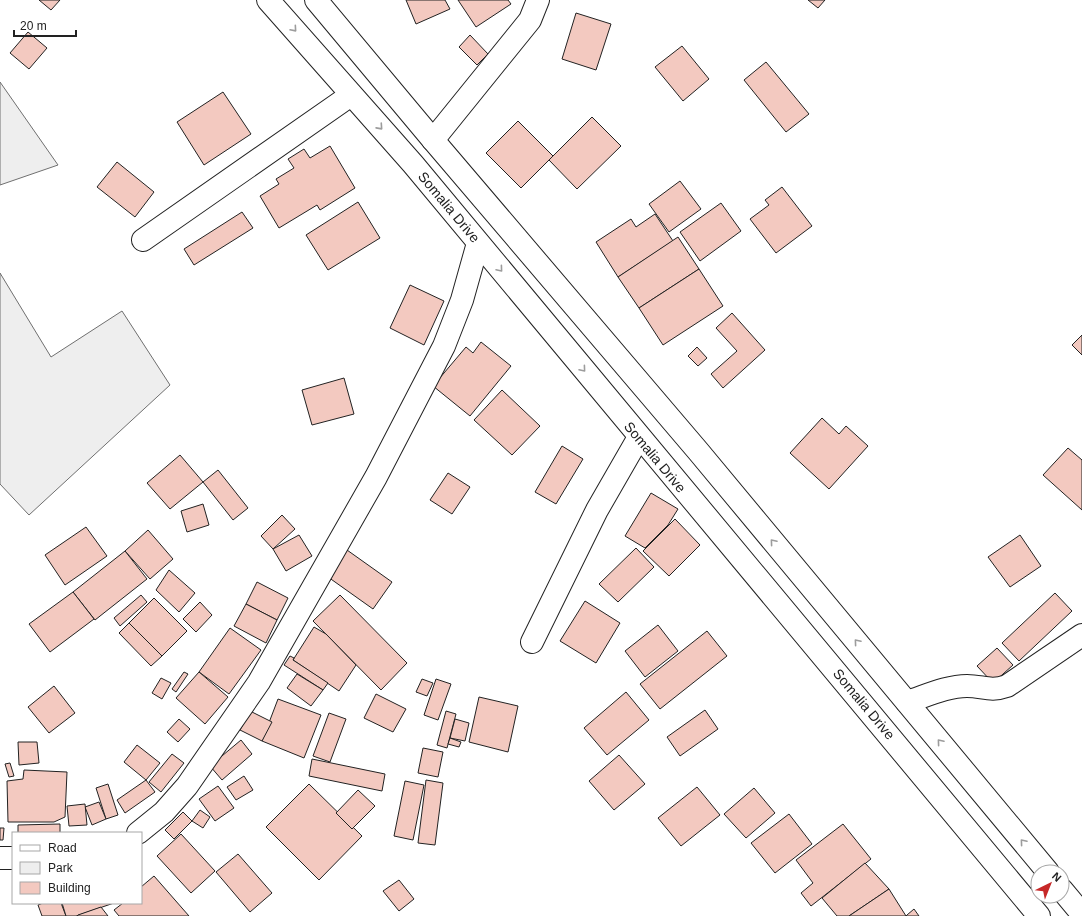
<svg xmlns="http://www.w3.org/2000/svg" width="1082" height="916" viewBox="0 0 1082 916" font-family="Helvetica,sans-serif">
	<style>
		.green { fill: #eee; stroke: #6f6f6f }
		.building { fill: #f3c9c0; stroke: #222 }
		.lines { fill: none; stroke-linecap: round; stroke-linejoin: round }
		.minor-casing { stroke: #222; stroke-width: 24 }
		.major-casing { stroke: #222; stroke-width: 24 }
		.minor { stroke: #fff; stroke-width: 22 }
		.major { stroke: #fff; stroke-width: 22 }
		.oneway { stroke: #9c9c9c }
		.labels { text-anchor: middle; stroke-width: 3; stroke-linejoin: round; paint-order: stroke }
		.street-label { font-size: 14px; fill: #222; stroke: #fff }
	</style>
	<rect width="100%" height="100%" fill="#fff"/>
	<g class="green">
		<polygon points="0,82 58,165 0,185"/>
		<polygon points="0,273 51,357 122,311 170,385 29,515 0,484"/>
	</g>
	<g class="building">
		<polygon points="39,0 60,0 51,10"/>
		<polygon points="406,0 445,0 450,9 416,24"/>
		<polygon points="458,0 508,0 511,4 476,27"/>
		<polygon points="808,0 825,0 818,8"/>
		<polygon points="576,13 611,24 596,70 562,59"/>
		<polygon points="28,32 47,48 29,69 10,53"/>
		<polygon points="470,35 488,54 477,65 459,47"/>
		<polygon points="682,46 709,79 683,101 655,67"/>
		<polygon points="766,62 809,114 786,132 744,80"/>
		<polygon points="223,92 251,134 204,165 177,122"/>
		<polygon points="592,117 621,146 577,189 549,160"/>
		<polygon points="518,121 553,156 521,188 486,153"/>
		<polygon points="330,146 355,188 320,210 317,205 279,228 260,196 279,184 276,179 294,168 288,159 304,149 310,158"/>
		<polygon points="117,162 154,192 135,217 97,187"/>
		<polygon points="680,181 701,209 669,232 649,204"/>
		<polygon points="782,187 812,226 776,253 750,219 769,205 765,200"/>
		<polygon points="358,202 380,238 328,270 306,235"/>
		<polygon points="721,203 741,231 700,261 680,232"/>
		<polygon points="242,212 253,228 194,265 184,249"/>
		<polygon points="655,214 673,241 618,277 596,242 631,219 636,227"/>
		<polygon points="678,237 699,269 639,308 618,277"/>
		<polygon points="699,269 723,306 663,345 639,308"/>
		<polygon points="410,285 444,301 424,345 390,328"/>
		<polygon points="732,313 765,350 723,388 711,374 737,351 716,328"/>
		<polygon points="1082,335 1082,355 1072,345"/>
		<polygon points="481,342 511,366 470,416 433,386 466,347 473,353"/>
		<polygon points="697,347 707,358 698,366 688,356"/>
		<polygon points="344,378 354,414 312,425 302,390"/>
		<polygon points="502,390 540,426 512,455 474,420"/>
		<polygon points="822,418 839,434 846,426 868,446 829,489 790,453"/>
		<polygon points="562,446 583,459 556,504 535,492"/>
		<polygon points="1068,448 1082,460 1082,510 1043,475"/>
		<polygon points="180,455 203,482 170,509 147,483"/>
		<polygon points="218,470 248,508 233,520 203,482"/>
		<polygon points="448,473 470,487 452,514 430,500"/>
		<polygon points="651,493 678,509 668,525 645,548 625,536"/>
		<polygon points="203,504 209,525 187,532 181,511"/>
		<polygon points="282,515 295,529 273,549 261,536"/>
		<polygon points="675,519 700,545 669,576 643,551"/>
		<polygon points="86,527 107,556 65,585 45,555"/>
		<polygon points="148,530 173,559 150,579 125,551"/>
		<polygon points="299,535 312,556 286,571 273,549"/>
		<polygon points="1020,535 1041,566 1010,587 988,557"/>
		<polygon points="636,548 654,567 618,602 599,584"/>
		<polygon points="347,550 392,582 373,609 328,577"/>
		<polygon points="125,551 147,579 95,620 73,592"/>
		<polygon points="169,570 195,593 179,612 156,590"/>
		<polygon points="257,582 288,598 277,620 246,604"/>
		<polygon points="73,592 94,619 50,652 29,624"/>
		<polygon points="1055,593 1072,611 1019,661 1002,643"/>
		<polygon points="141,595 147,602 120,626 114,618"/>
		<polygon points="340,595 407,663 381,690 313,621"/>
		<polygon points="154,598 187,631 162,656 129,623"/>
		<polygon points="585,601 620,623 596,663 560,641"/>
		<polygon points="200,602 212,615 196,632 183,619"/>
		<polygon points="246,604 277,620 266,643 234,626"/>
		<polygon points="129,623 162,656 151,666 119,633"/>
		<polygon points="658,625 678,651 645,677 625,651"/>
		<polygon points="314,627 326,634 356,665 339,691 293,660"/>
		<polygon points="230,628 261,650 229,694 199,672"/>
		<polygon points="707,631 727,656 660,709 640,684"/>
		<polygon points="997,648 1013,665 993,683 977,666"/>
		<polygon points="290,656 294,658 293,660 328,683 323,690 284,665"/>
		<polygon points="184,672 188,674 176,692 172,689"/>
		<polygon points="199,672 228,697 205,724 176,698"/>
		<polygon points="297,674 323,690 311,706 287,688"/>
		<polygon points="161,678 171,683 162,699 152,693"/>
		<polygon points="422,679 433,683 427,696 416,692"/>
		<polygon points="436,679 451,684 438,720 424,715"/>
		<polygon points="54,686 75,713 49,733 28,707"/>
		<polygon points="626,692 649,720 607,755 584,728"/>
		<polygon points="376,694 406,709 393,732 364,718"/>
		<polygon points="479,697 518,706 508,752 469,742"/>
		<polygon points="278,699 321,715 304,758 262,741"/>
		<polygon points="705,710 718,729 680,756 667,737"/>
		<polygon points="250,711 272,722 262,741 240,730"/>
		<polygon points="446,711 456,714 447,748 437,745"/>
		<polygon points="329,713 346,719 330,762 313,756"/>
		<polygon points="179,719 190,729 178,742 167,732"/>
		<polygon points="455,719 469,723 465,741 450,738"/>
		<polygon points="450,738 461,742 459,747 448,744"/>
		<polygon points="241,740 252,754 222,780 210,766"/>
		<polygon points="18,742 37,742 39,763 19,765"/>
		<polygon points="137,745 160,763 146,780 124,762"/>
		<polygon points="423,748 443,752 438,777 418,773"/>
		<polygon points="172,754 184,763 161,792 149,782"/>
		<polygon points="619,755 645,784 614,810 589,781"/>
		<polygon points="312,759 385,774 382,791 309,776"/>
		<polygon points="10,763 14,776 9,777 5,764"/>
		<polygon points="24,770 67,772 65,817 54,822 8,822 7,781 23,779"/>
		<polygon points="244,776 253,790 236,800 227,787"/>
		<polygon points="146,780 155,792 125,813 117,800"/>
		<polygon points="426,780 443,783 435,845 418,843"/>
		<polygon points="405,781 424,785 413,840 394,836"/>
		<polygon points="108,784 118,815 106,819 96,788"/>
		<polygon points="309,784 362,836 319,880 266,827"/>
		<polygon points="218,786 234,808 215,821 199,799"/>
		<polygon points="697,787 720,815 681,846 658,818"/>
		<polygon points="754,788 775,813 746,838 724,814"/>
		<polygon points="358,790 375,806 352,829 336,813"/>
		<polygon points="99,802 106,819 92,825 85,807"/>
		<polygon points="85,804 87,825 69,826 67,806"/>
		<polygon points="200,810 210,817 203,828 192,821"/>
		<polygon points="183,812 192,821 174,839 165,830"/>
		<polygon points="789,814 812,844 775,873 751,843"/>
		<polygon points="60,824 60,833 18,833 18,825"/>
		<polygon points="843,824 871,859 811,906 801,893 813,883 796,860"/>
		<polygon points="0,828 4,828 3,840 0,840"/>
		<polygon points="181,834 215,871 191,893 157,856"/>
		<polygon points="238,854 272,893 250,912 216,872"/>
		<polygon points="865,863 889,889 849,916 837,916 822,898"/>
		<polygon points="154,876 189,916 119,916 114,910 123,903 141,903 141,887"/>
		<polygon points="399,880 414,899 399,911 383,891"/>
		<polygon points="889,889 906,916 849,916"/>
		<polygon points="43,903 61,903 66,916 42,916 38,905"/>
		<polygon points="62,903 114,903 76,916 66,916"/>
		<polygon points="101,907 108,916 77,916 78,915"/>
		<polygon points="914,909 919,916 906,916 907,915"/>
	</g>
	<g class="lines">
		<g class="minor-casing">
			<g id="minor">
				<polyline points="433,140 530,20 538,0"/>
				<polyline points="143,240 351,95"/>
				<polyline points="532,642 597,510 639,437"/>
				<path d="M907,702c19,-6 40,-16 60,-16 16,0 23,6 40,0l75,-51"/>
				<polyline points="138,833 164,812 187,786 259,682 376,477 444,346 462,300 478,243"/>
				<polyline points="0,858 13,858"/>
			</g>
		</g>
		<g class="major-casing">
			<g id="major">
				<polyline points="268,0 413,164 1039,916"/>
				<polyline points="316,0 433,140 698,451 1048,872"/>
				<polyline points="1062,890 1082,914"/>
			</g>
		</g>
		<use href="#minor" class="minor"/>
		<use href="#major" class="major"/>
	</g>
	<defs><path id="oneway-chevron" d="M-2-3.5L2.5 0L-2 3.5" fill="none" stroke-width="1.6" stroke-linecap="round" stroke-linejoin="round"/></defs>
	<g class="oneway">
		<use href="#oneway-chevron" transform="translate(294 29) rotate(49)"/>
		<use href="#oneway-chevron" transform="translate(380 127) rotate(48)"/>
		<use href="#oneway-chevron" transform="translate(500 269) rotate(50)"/>
		<use href="#oneway-chevron" transform="translate(583 369) rotate(50)"/>
		<use href="#oneway-chevron" transform="translate(773 542) rotate(-130)"/>
		<use href="#oneway-chevron" transform="translate(857 642) rotate(-130)"/>
		<use href="#oneway-chevron" transform="translate(940 742) rotate(-130)"/>
		<use href="#oneway-chevron" transform="translate(1023 842) rotate(-130)"/>
	</g>
	<g class="labels">
		<g class="street-label">
			<text transform="translate(449 207) rotate(50)" y="5">Somalia Drive</text>
			<text transform="translate(655 457) rotate(50)" y="5">Somalia Drive</text>
			<text transform="translate(864 704) rotate(50)" y="5">Somalia Drive</text>
		</g>
	</g>
	<rect x="12" y="832" width="130" height="72" fill="#ffffff" stroke="#a7a7a7"/>
	<rect x="20" y="845" width="20" height="6" fill="#ffffff" stroke="#a7a7a7"/>
	<text x="48" y="852" font-size="12" fill="#222222">Road</text>
	<rect x="20" y="862" width="20" height="12" fill="#eeeeee" stroke="#a7a7a7"/>
	<text x="48" y="872" font-size="12" fill="#222222">Park</text>
	<rect x="20" y="882" width="20" height="12" fill="#f3c9c0" stroke="#a7a7a7"/>
	<text x="48" y="892" font-size="12" fill="#222222">Building</text>
	<g transform="translate(1050 884) rotate(43)"><circle r="19" fill="#ffffff" stroke="#a7a7a7"/>
	<path d="M0-3L7 15L0 10L-7 15Z" fill="#c62828"/>
	<text y="-6" font-size="11" font-weight="bold" text-anchor="middle" fill="#222222">N</text>
	</g>
	<path d="M14 30v6h62v-6" fill="none" stroke="#222222" stroke-width="2"/>
	<text x="20" y="30" font-size="12" fill="#222222" stroke="#ffffff" stroke-width="3" paint-order="stroke">20 m</text>
</svg>
